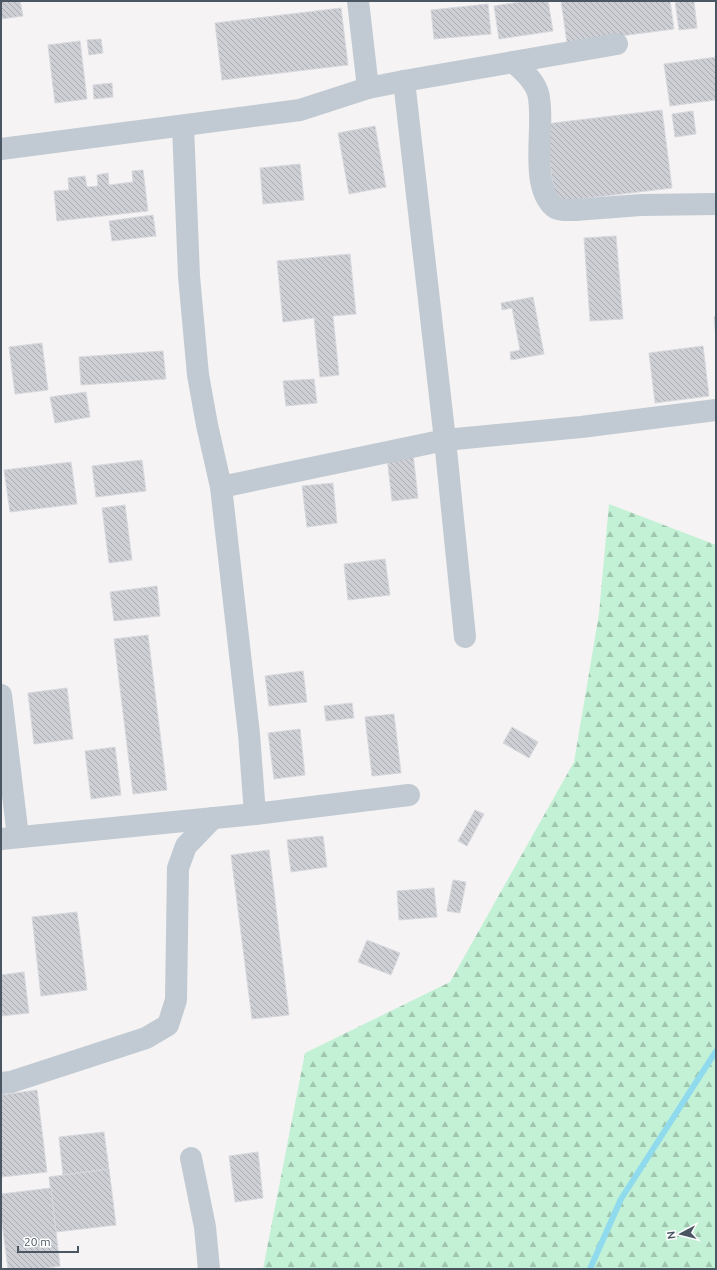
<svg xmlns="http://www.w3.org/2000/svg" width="717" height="1270" viewBox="0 0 717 1270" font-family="Ubuntu,sans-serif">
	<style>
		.forest { fill: url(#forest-firs) }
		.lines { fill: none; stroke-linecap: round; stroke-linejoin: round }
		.stream { stroke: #90daee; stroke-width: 6 }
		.building { fill: url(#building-back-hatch); stroke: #d7d9de }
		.minor { stroke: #c1cad2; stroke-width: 22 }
	</style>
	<defs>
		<pattern id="forest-firs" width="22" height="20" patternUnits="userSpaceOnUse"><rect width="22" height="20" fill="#c3f1d5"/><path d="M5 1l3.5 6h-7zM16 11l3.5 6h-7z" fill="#a0c6b0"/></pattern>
		<pattern id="building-back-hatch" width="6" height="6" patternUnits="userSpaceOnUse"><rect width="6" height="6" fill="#cdcfd5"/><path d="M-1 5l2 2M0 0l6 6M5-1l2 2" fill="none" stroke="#a8abb0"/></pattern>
	</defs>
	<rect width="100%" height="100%" fill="#f5f3f3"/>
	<polygon class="forest" points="609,504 716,545 716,1269 263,1269 305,1053 450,982 574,762 599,614"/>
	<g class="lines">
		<polyline class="stream" points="590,1269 621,1199 716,1051"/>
	</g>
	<g class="building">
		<polygon points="1,1 20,1 23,16 1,19"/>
		<polygon points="527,1 548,1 553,31 499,39 494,6"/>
		<polygon points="561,1 670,1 674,29 567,43"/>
		<polygon points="675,1 694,1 697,28 679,30"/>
		<polygon points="488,4 491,34 434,39 431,10"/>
		<polygon points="341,8 348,65 222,80 215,23"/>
		<polygon points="101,39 103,53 89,55 87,40"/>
		<polygon points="80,41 87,99 55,103 48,45"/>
		<polygon points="716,57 716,100 670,106 664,64"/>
		<polygon points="112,83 113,97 94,99 93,85"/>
		<polygon points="662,110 672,188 555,202 545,124"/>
		<polygon points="693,111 696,134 675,137 672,114"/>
		<polygon points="375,126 386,187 349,194 338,133"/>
		<polygon points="300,164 304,200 263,204 260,168"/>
		<polygon points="143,170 148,211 57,221 54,191 69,190 68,178 85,176 87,187 98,186 97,175 108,173 109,185 133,182 132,171"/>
		<polygon points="153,215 156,236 112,241 109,221"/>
		<polygon points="616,236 623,319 590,321 584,238"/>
		<polygon points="350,254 356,314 333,316 339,375 320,377 314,318 283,322 277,261"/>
		<polygon points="533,297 544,354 511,360 510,352 520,350 512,308 502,310 501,303"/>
		<polygon points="716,316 716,340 714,317"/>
		<polygon points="42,343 48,390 15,394 9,347"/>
		<polygon points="703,346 709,396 655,403 649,353"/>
		<polygon points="163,351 166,379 81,385 79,357"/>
		<polygon points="314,379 317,403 286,406 283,381"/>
		<polygon points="86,392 90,417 55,423 50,397"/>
		<polygon points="413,454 418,498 392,501 387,457"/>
		<polygon points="142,460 146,491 96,497 92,466"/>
		<polygon points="71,462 77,504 10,512 4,470"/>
		<polygon points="333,483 337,523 307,527 302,486"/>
		<polygon points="125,505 132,560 109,563 102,508"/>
		<polygon points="385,559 390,595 348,600 344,564"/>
		<polygon points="157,586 160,616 114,621 110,592"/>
		<polygon points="148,635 167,790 133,794 114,639"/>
		<polygon points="303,671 307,702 269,706 265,676"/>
		<polygon points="67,688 73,739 34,744 28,693"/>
		<polygon points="352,703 354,718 326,721 324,706"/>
		<polygon points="394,714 401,773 372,776 365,717"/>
		<polygon points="512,727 538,742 529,758 503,743"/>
		<polygon points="300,729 305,775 274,779 268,733"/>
		<polygon points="115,747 121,795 91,799 85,751"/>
		<polygon points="475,810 484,814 467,846 458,841"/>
		<polygon points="323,836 327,867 291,872 287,840"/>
		<polygon points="269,850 289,1015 252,1019 231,855"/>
		<polygon points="453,880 466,882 460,913 447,911"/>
		<polygon points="434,888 437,917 399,920 397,891"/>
		<polygon points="77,912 87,990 41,996 32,917"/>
		<polygon points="367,940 400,953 391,975 358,962"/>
		<polygon points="24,972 29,1013 1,1016 1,975"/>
		<polygon points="37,1090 47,1172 1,1177 1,1095"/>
		<polygon points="104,1132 109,1169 63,1175 59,1137"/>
		<polygon points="258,1152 263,1198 235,1202 229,1156"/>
		<polygon points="109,1169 116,1225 56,1232 49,1177"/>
		<polygon points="51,1188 60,1266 40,1269 8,1269 1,1215 1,1194"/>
	</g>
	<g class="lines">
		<g class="minor">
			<polyline points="358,1 368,88 404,81 617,44"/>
			<path d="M513,62c10,9 21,18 25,31 8,31 -10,91 16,114 5,4 15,3 21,3l66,-5 75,-1"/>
			<polyline points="404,81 445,440 465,637"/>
			<polyline points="183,126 189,276 198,375 207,425 221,487 249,734 255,814"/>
			<polyline points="1,149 300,110 368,88"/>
			<polyline points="221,487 445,440 581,427 716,410"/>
			<polyline points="1,695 18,837"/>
			<polyline points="1,839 255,814 409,795"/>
			<polyline points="1,1083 11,1082 146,1038 168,1025 176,1000 178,868 186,846 213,818"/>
			<polyline points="191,1158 205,1227 209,1269"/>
		</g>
	</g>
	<rect width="717" height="1270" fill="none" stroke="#4a5661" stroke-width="4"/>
	<g transform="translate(681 1234) rotate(263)" stroke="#ffffff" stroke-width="3" paint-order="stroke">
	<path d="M0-3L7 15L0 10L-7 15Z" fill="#4a5661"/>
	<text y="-6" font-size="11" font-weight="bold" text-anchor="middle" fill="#4a5661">N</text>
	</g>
	<path d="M18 1246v6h60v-6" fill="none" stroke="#4a5661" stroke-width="2"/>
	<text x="24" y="1246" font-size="12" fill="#4a5661" stroke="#ffffff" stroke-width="3" paint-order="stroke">20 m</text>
</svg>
